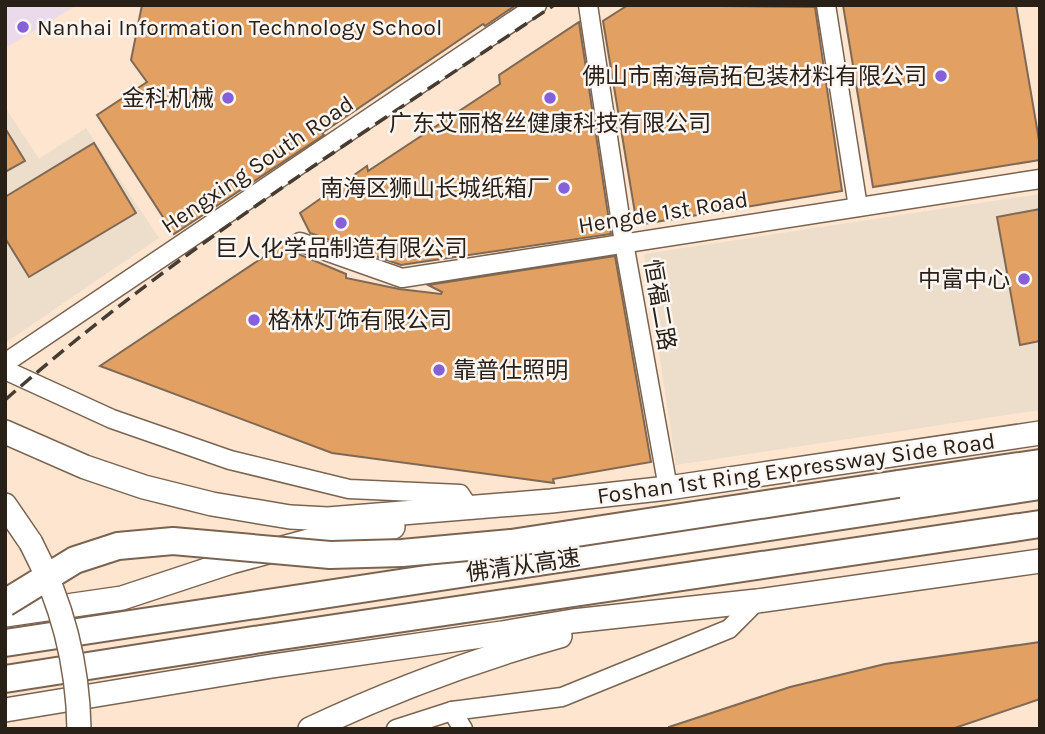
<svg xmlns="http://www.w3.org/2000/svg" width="1045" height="734" viewBox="0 0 1045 734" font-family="Karla,'Noto Sans SC',sans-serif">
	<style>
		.industrial { fill: #ecdecb }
		.education { fill: #ebdaec }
		.building { fill: #e2a162; stroke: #7f6955; stroke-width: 2 }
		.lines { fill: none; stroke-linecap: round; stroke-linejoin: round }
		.minor-casing { stroke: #7a6451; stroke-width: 21 }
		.major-casing { stroke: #7a6451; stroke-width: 26 }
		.highway-casing { stroke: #7a6451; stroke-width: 30 }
		.minor { stroke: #fff; stroke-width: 18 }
		.major { stroke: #fff; stroke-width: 23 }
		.highway { stroke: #fff; stroke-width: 26 }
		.rail { stroke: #473c32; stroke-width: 3.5; stroke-dasharray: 14 7; stroke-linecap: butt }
		.major-bridge-casing { stroke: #7a6451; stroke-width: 26; stroke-linecap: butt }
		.highway-bridge-casing { stroke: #7a6451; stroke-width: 30; stroke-linecap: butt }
		.major-bridge { stroke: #fff; stroke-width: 23 }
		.highway-bridge { stroke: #fff; stroke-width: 26 }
		.poi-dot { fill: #865fda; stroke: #fbf6f2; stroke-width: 2.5 }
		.labels { text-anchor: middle; stroke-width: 5; stroke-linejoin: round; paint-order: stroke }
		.poi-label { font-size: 23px; fill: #292018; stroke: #fbf6f2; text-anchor: end }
		.street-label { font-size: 23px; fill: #292018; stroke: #fbf6f2 }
	</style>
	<rect width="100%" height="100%" fill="#fee5cf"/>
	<g class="industrial">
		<polygon points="5,107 39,159 86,128 159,238 5,343"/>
		<polygon points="1040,194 1040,410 676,465 644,254"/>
	</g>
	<polygon class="education" points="5,5 77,5 5,48"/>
	<g class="building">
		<polygon points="142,5 516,5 485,26 483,24 322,133 324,135 174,234 97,115 147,82 131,60"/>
		<polygon points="628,5 815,7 842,191 637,225 603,21"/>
		<polygon points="843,5 1016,5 1040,146 1040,160 873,187"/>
		<polygon points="579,22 611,234 401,265 310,233 300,213 367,166 368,171 500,84 499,75"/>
		<polygon points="5,128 25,161 5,172"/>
		<polygon points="94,143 136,213 29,277 5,238 5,197"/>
		<polygon points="1040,209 1040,341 1020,345 997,217"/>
		<polygon points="283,244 296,253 346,274 346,278 399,289 441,294 442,292 428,285 615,256 651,462 553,479 554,483 332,453 100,366"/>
		<polygon points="1040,642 1040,699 952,729 669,729 669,727 790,687 885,664"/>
	</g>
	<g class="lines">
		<g class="minor-casing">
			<g id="minor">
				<polyline points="588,5 624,243 668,488"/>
				<polyline points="826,5 858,207"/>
				<polyline points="300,242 402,278 1040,179"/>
				<polyline points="5,363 537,5"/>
				<polyline points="5,370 112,419 230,460 349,489 460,494 468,506"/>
				<polyline points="452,711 463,729"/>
				<polyline points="396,729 452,711 562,697 729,629 757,601"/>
			</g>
		</g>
		<g class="major-casing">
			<g id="major">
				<polyline points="5,432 85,467 144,487 212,504 290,517 328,519 551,501 668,488 1040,433"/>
				<polyline points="5,505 31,543"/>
				<polyline points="5,615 122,598 231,562 323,537 393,527"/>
				<polyline points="5,710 272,666 502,633 573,621 757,601 1040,561"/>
				<path d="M310,729c81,-38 164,-69 250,-93"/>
			</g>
		</g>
		<g class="highway-casing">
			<g id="highway">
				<polyline points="898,484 1040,463"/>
				<polyline points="5,643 1040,486"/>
				<polyline points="5,679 261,639 1040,524"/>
			</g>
		</g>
		<use href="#minor" class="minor"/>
		<use href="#major" class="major"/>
		<use href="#highway" class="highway"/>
		<path class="rail" d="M5,400c168,-148 364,-270 549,-395"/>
		<g class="major-bridge-casing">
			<path id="major-bridge" d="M31,543c31,59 47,119 48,186"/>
		</g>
		<g class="highway-bridge-casing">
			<polyline id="highway-bridge" points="5,603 75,560 118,546 173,541 330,555 402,553 511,543 898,484"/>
		</g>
		<use href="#major-bridge" class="major-bridge"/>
		<use href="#highway-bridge" class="highway-bridge"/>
	</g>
	<g class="poi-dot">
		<circle cx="23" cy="27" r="7"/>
		<circle cx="941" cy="76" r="7"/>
		<circle cx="228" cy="98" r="7"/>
		<circle cx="550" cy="98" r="7"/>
		<circle cx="564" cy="188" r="7"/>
		<circle cx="341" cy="223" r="7"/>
		<circle cx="1024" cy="279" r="7"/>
		<circle cx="254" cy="320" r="7"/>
		<circle cx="439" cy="370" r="7"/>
	</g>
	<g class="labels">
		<g class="poi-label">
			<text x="37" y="35" text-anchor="start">Nanhai Information Technology School</text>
			<text x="927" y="84">佛山市南海高拓包装材料有限公司</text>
			<text x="214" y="106">金科机械</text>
			<text x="550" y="131" text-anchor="middle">广东艾丽格丝健康科技有限公司</text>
			<text x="550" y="196">南海区狮山长城纸箱厂</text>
			<text x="341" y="256" text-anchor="middle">巨人化学品制造有限公司</text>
			<text x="1010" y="287">中富中心</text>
			<text x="268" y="328" text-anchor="start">格林灯饰有限公司</text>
			<text x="453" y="378" text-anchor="start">靠普仕照明</text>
		</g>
		<g class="street-label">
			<text transform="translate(257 164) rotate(-34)" y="8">Hengxing South Road</text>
			<text transform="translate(663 212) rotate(-9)" y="8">Hengde 1st Road</text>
			<text transform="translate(660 305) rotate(80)" y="8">恒福二路</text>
			<text transform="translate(796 468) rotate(-8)" y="8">Foshan 1st Ring Expressway Side Road</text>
			<text transform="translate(523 565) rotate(-8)" y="8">佛清从高速</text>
		</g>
	</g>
	<rect width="1045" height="734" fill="none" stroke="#292018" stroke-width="14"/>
</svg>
